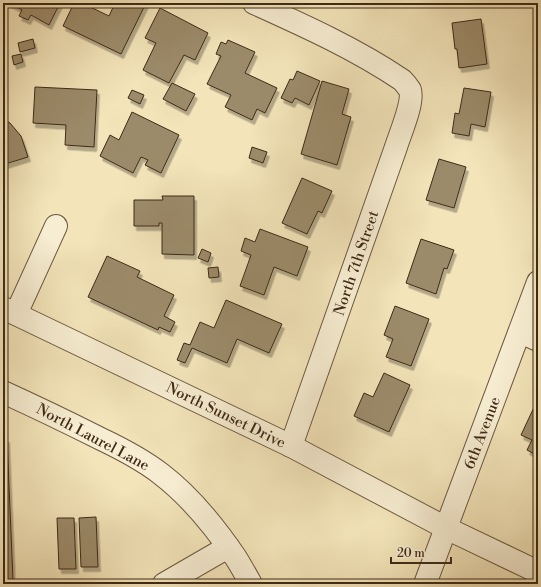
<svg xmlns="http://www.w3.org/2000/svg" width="541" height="587" viewBox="0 0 541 587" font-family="'Libre Bodoni',serif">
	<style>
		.building { fill: #9c8b6b; stroke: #3e2a16; filter: url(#shadow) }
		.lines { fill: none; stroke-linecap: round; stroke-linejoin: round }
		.minor-casing { stroke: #6b583f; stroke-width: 24 }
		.minor { stroke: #f7edd2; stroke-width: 22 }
		.labels { text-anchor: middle; stroke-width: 4; stroke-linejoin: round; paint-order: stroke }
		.street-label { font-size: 15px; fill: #3e2a16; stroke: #f7edd2 }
	</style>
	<defs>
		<filter id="shadow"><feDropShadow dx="2.5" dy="4.5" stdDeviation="0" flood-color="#0004"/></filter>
	</defs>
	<rect width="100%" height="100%" fill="#f3e4b9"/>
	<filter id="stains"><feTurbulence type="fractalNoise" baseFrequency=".005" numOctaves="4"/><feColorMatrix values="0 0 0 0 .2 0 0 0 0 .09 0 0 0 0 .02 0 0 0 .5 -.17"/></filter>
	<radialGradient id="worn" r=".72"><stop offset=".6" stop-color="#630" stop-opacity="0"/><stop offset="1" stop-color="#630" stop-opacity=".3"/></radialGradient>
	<g class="building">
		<polygon points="9,3 60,3 49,25 31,15 28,20 19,16 22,10"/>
		<polygon points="74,3 82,3 109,16 115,3 146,3 121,54 63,26"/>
		<polygon points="160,8 208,33 195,60 184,55 169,83 143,70 156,43 145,38"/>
		<polygon points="481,19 487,64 459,68 457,49 455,49 452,23"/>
		<polygon points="33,39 35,48 20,52 18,43"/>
		<polygon points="228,40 255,52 245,73 277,88 265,113 257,109 252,120 225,107 231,95 207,84 221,56 216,54 221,42 226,44"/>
		<polygon points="21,54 23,62 14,65 12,56"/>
		<polygon points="297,71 320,81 309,105 295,98 292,103 281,98 290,79 293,80"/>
		<polygon points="322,81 349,89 342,114 351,117 337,165 301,154"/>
		<polygon points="172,83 195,94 186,111 163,99"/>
		<polygon points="35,87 97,90 94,147 65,145 66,125 33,123"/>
		<polygon points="464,88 491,92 485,127 471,124 469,136 452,133 455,113 459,114"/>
		<polygon points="132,90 144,95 140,104 128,98"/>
		<polygon points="132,112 179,135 161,173 145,165 148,160 141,157 133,173 100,156 110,135 119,140"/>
		<polygon points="3,119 10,123 21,136 28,157 5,164 3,159"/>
		<polygon points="252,147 267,152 263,163 249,158"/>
		<polygon points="439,159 466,167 454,208 426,200"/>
		<polygon points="302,178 332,191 322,213 318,211 307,234 282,223"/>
		<polygon points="162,196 194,196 194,255 162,254 162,223 159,223 159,226 134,226 134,200 163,200"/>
		<polygon points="260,229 308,247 297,276 274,267 264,295 240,286 251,255 241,251 245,238 255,242"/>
		<polygon points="421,239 454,250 447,269 444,268 436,294 406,283"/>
		<polygon points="202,249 211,253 208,262 198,258"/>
		<polygon points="107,256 140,271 137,277 174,295 164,316 175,322 170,332 159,327 158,330 88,297"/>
		<polygon points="218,267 219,277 209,278 208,268"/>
		<polygon points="226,300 282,324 269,353 237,339 227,363 192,348 185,363 177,360 184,343 190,345 200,322 214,328"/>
		<polygon points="395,306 429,319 411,366 386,357 393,339 384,335"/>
		<polygon points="384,373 410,385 389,432 354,416 364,393 373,397"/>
		<polygon points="536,403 538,404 538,456 527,450 532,440 521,435"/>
		<polygon points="3,438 7,438 13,580 35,580 35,584 3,584"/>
		<polygon points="96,517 98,567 81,567 79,518"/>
		<polygon points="57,518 74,518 76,569 59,569"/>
	</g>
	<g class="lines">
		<g class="minor-casing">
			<g id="minor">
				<path d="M254,3c51,23 102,46 148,77 3,3 6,7 8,10 4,12 -10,44 -14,57l-105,299"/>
				<polyline points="3,308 291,446 446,528 538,572"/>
				<polyline points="16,314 56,226"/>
				<polyline points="520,332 538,340"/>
				<path d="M3,392c33,15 66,31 98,47 21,10 42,21 60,35 30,23 54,53 75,84 5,8 10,17 15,26"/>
				<polyline points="164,584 228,547"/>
				<polyline points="425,584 538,282"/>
			</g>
		</g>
		<use href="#minor" class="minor"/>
	</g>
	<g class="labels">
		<g class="street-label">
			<text transform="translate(356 263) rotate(-71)" y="5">North 7th Street</text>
			<text transform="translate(226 415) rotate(26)" y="5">North Sunset Drive</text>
			<text transform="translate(482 433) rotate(-69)" y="5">6th Avenue</text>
			<text transform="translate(93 437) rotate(28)" y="5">North Laurel Lane</text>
		</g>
	</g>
	<rect width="541" height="587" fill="none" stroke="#f3e4b9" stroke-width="16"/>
	<rect x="4" y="4" width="533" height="579" fill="none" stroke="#3e2a16" stroke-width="2"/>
	<rect x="8" y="8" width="525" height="571" fill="none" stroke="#3e2a16"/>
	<path d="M391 557v6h60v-6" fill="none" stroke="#3e2a16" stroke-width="2"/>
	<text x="397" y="557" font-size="12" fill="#3e2a16" stroke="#f7edd2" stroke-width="3" paint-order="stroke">20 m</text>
	<rect width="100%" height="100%" filter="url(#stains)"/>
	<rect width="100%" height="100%" fill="url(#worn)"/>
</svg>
